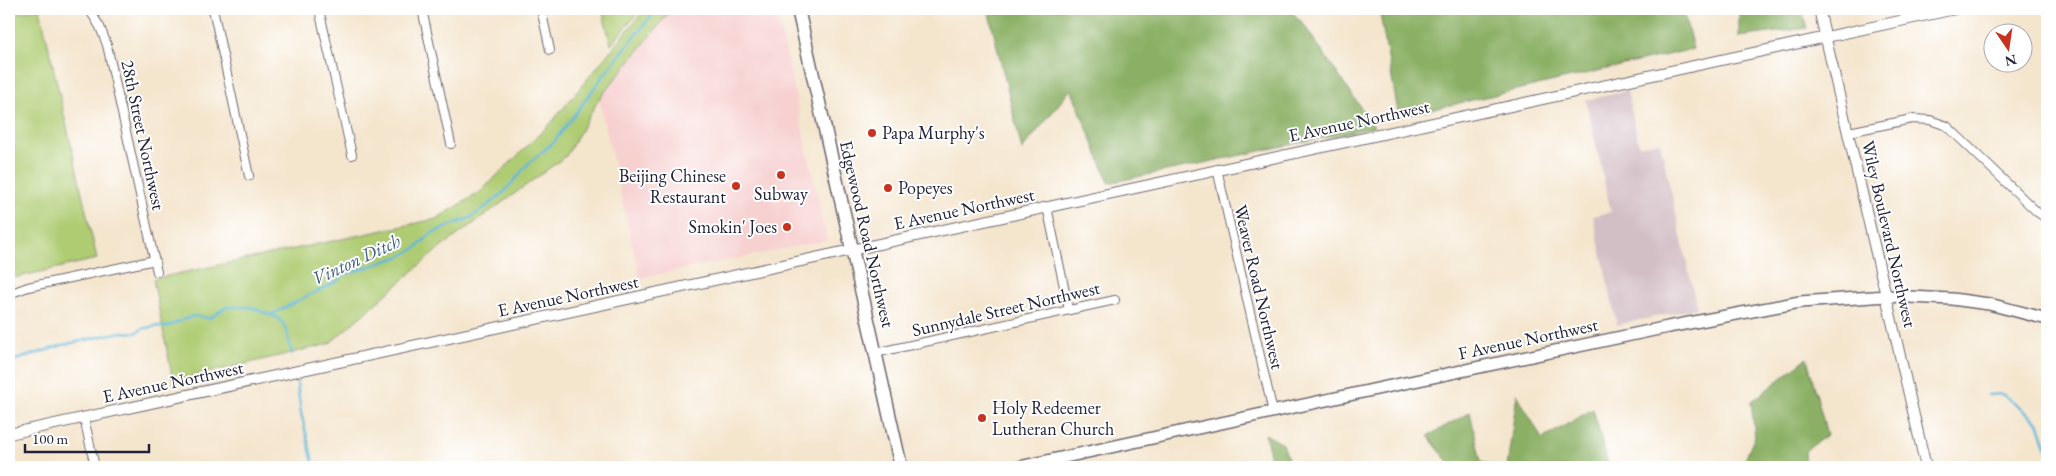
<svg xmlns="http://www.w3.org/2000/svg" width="2056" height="476" viewBox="0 0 2056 476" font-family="'EB Garamond',serif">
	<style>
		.built { fill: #f7d0d0 }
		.industrial { fill: #d2bec5 }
		.green { fill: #afcc73; stroke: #687757 }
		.forest { fill: #8bb065; stroke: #566950 }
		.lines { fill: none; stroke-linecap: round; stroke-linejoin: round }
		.stream { stroke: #5db7da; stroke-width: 2.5 }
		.minor-casing { stroke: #6c666e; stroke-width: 10 }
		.tertiary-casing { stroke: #6c666e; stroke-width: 12 }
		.secondary-casing { stroke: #6c666e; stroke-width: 14 }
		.primary-casing { stroke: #6c666e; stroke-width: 15 }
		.minor { stroke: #fff; stroke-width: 8 }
		.tertiary { stroke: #fff; stroke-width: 10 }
		.secondary { stroke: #fff; stroke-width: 11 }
		.primary { stroke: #fff; stroke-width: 12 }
		.poi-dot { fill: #c8321e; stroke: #fff; stroke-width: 2 }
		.labels { text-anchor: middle; stroke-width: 4; stroke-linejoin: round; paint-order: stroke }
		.street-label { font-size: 18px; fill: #22223b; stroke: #fff }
		.poi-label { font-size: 18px; fill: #22223b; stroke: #fff; text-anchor: start }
		.water-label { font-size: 19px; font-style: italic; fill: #3a5e7b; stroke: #fff }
	</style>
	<rect width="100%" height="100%" fill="#fff"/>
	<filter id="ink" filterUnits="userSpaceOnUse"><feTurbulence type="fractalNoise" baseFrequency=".02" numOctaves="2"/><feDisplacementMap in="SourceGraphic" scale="10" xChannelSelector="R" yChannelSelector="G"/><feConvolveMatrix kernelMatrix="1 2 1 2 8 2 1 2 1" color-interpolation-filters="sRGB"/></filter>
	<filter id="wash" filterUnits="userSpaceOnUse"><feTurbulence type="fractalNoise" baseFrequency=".0096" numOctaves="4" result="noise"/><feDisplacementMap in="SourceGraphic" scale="20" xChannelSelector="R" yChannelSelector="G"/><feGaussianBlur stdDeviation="1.12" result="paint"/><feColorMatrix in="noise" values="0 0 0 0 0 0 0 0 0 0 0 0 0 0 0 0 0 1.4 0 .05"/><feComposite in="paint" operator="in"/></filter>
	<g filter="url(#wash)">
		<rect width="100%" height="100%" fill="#f4e5cd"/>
		<polygon class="built" points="672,9 776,9 827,240 640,278 599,99"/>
		<polygon class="industrial" points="1627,91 1639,146 1660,142 1697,308 1617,325 1593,216 1611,212 1586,100"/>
		<g class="green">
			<polygon points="36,9 40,9 97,259 9,279 9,15"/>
			<polygon points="602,9 641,9 611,45"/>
			<polygon points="645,9 672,9 599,99 566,156 436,251 329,344 173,381 153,279 436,219 479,193 552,122"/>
		</g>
		<g class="forest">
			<polygon points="988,9 1289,9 1302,22 1374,127 1109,183 1071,89 1022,150"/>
			<polygon points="1379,9 1683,9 1693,49 1399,117"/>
			<polygon points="1739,9 1802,9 1807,28 1739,37"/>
			<polygon points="1807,358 1827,435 1805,451 1806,467 1742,467 1755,436 1751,402"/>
			<polygon points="1517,394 1542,439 1593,409 1609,467 1507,467"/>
			<polygon points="1470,412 1481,462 1500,467 1452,467 1428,436"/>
			<polygon points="1265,434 1283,444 1291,467 1273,467"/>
		</g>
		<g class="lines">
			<g class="stream">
				<path d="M271,315c18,6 16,23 21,39"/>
				<polyline points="9,362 63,345 121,332 136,333 142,329 155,326 166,327 193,316 210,318 226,307 251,307 270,315 336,282 343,275 401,256 416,248 432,233 472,217 487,206 504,192 529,163 554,142 610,67 657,9"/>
				<polyline points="297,384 301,413 313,462"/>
				<polyline points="1988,395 2002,394 2038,422 2047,449"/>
			</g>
		</g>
	</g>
	<g filter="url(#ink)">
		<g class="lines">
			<g class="minor-casing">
				<g id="minor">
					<polyline points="89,9 100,27 107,45 157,272"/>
					<polyline points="213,9 249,176"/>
					<polyline points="319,9 352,155"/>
					<polyline points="422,9 451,144"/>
					<polyline points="541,9 550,50"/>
					<polyline points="1849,132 1912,119 1930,120 1947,126 2037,212 2047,219"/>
					<polyline points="1217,169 1273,412"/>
					<polyline points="1047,207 1069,310"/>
					<polyline points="9,294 28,287 155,260"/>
					<polyline points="875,353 1115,300"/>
					<polyline points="84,418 95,467"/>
				</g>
			</g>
			<g class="tertiary-casing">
				<g id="tertiary">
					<polyline points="1819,9 1926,467"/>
					<polyline points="9,434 1955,9"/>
				</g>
			</g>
			<g class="secondary-casing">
				<polyline id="secondary" points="1019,467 1386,387 1668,327 1800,302 1887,296 1952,299 1989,304 2047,319"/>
			</g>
			<g class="primary-casing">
				<polyline id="primary" points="798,9 901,467"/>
			</g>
			<use href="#minor" class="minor"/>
			<use href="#tertiary" class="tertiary"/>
			<use href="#secondary" class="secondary"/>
			<use href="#primary" class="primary"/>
		</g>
	</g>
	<g class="poi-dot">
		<circle cx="872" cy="133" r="5"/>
		<circle cx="781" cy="175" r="5"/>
		<circle cx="736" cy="186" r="5"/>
		<circle cx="888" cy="188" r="5"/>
		<circle cx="787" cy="227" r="5"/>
		<circle cx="982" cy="418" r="5"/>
	</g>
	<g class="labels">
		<g class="street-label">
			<text transform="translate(1359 121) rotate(-12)" y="6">E Avenue Northwest</text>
			<text transform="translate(143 135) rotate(78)" y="6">28th Street Northwest</text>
			<text transform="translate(964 209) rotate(-12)" y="6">E Avenue Northwest</text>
			<text transform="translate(867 234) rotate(77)" y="6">Edgewood Road Northwest</text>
			<text transform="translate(1889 234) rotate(77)" y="6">Wiley Boulevard Northwest</text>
			<text transform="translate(1259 287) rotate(77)" y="6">Weaver Road Northwest</text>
			<text transform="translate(568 296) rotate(-12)" y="6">E Avenue Northwest</text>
			<text transform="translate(1006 309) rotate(-13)" y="6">Sunnydale Street Northwest</text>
			<text transform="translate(1528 339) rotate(-12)" y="6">F Avenue Northwest</text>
			<text transform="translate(173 382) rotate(-12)" y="6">E Avenue Northwest</text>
		</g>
		<g class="poi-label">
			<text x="882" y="139">Papa Murphy's</text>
			<text x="726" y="182" text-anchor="end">Beijing Chinese<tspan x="726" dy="21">Restaurant</tspan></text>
			<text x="898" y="194">Popeyes</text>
			<text x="781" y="200" text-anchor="middle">Subway</text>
			<text x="777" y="233" text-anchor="end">Smokin' Joes</text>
			<text x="992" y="414">Holy Redeemer<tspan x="992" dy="21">Lutheran Church</tspan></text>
		</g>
		<g class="water-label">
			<text transform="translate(356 259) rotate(-25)" y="7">Vinton Ditch</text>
		</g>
	</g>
	<rect width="2056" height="476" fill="none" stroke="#fff" stroke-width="30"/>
	<g transform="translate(2008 48) rotate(167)"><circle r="24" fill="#ffffff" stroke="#a7a7b1"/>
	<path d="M0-4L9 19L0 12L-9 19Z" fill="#c8321e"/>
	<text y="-8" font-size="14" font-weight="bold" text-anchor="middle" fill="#22223b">N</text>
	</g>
	<path d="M25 444v8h124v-8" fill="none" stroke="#22223b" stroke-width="2.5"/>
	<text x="32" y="444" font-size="15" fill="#22223b" stroke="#ffffff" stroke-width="4" paint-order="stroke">100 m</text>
</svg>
